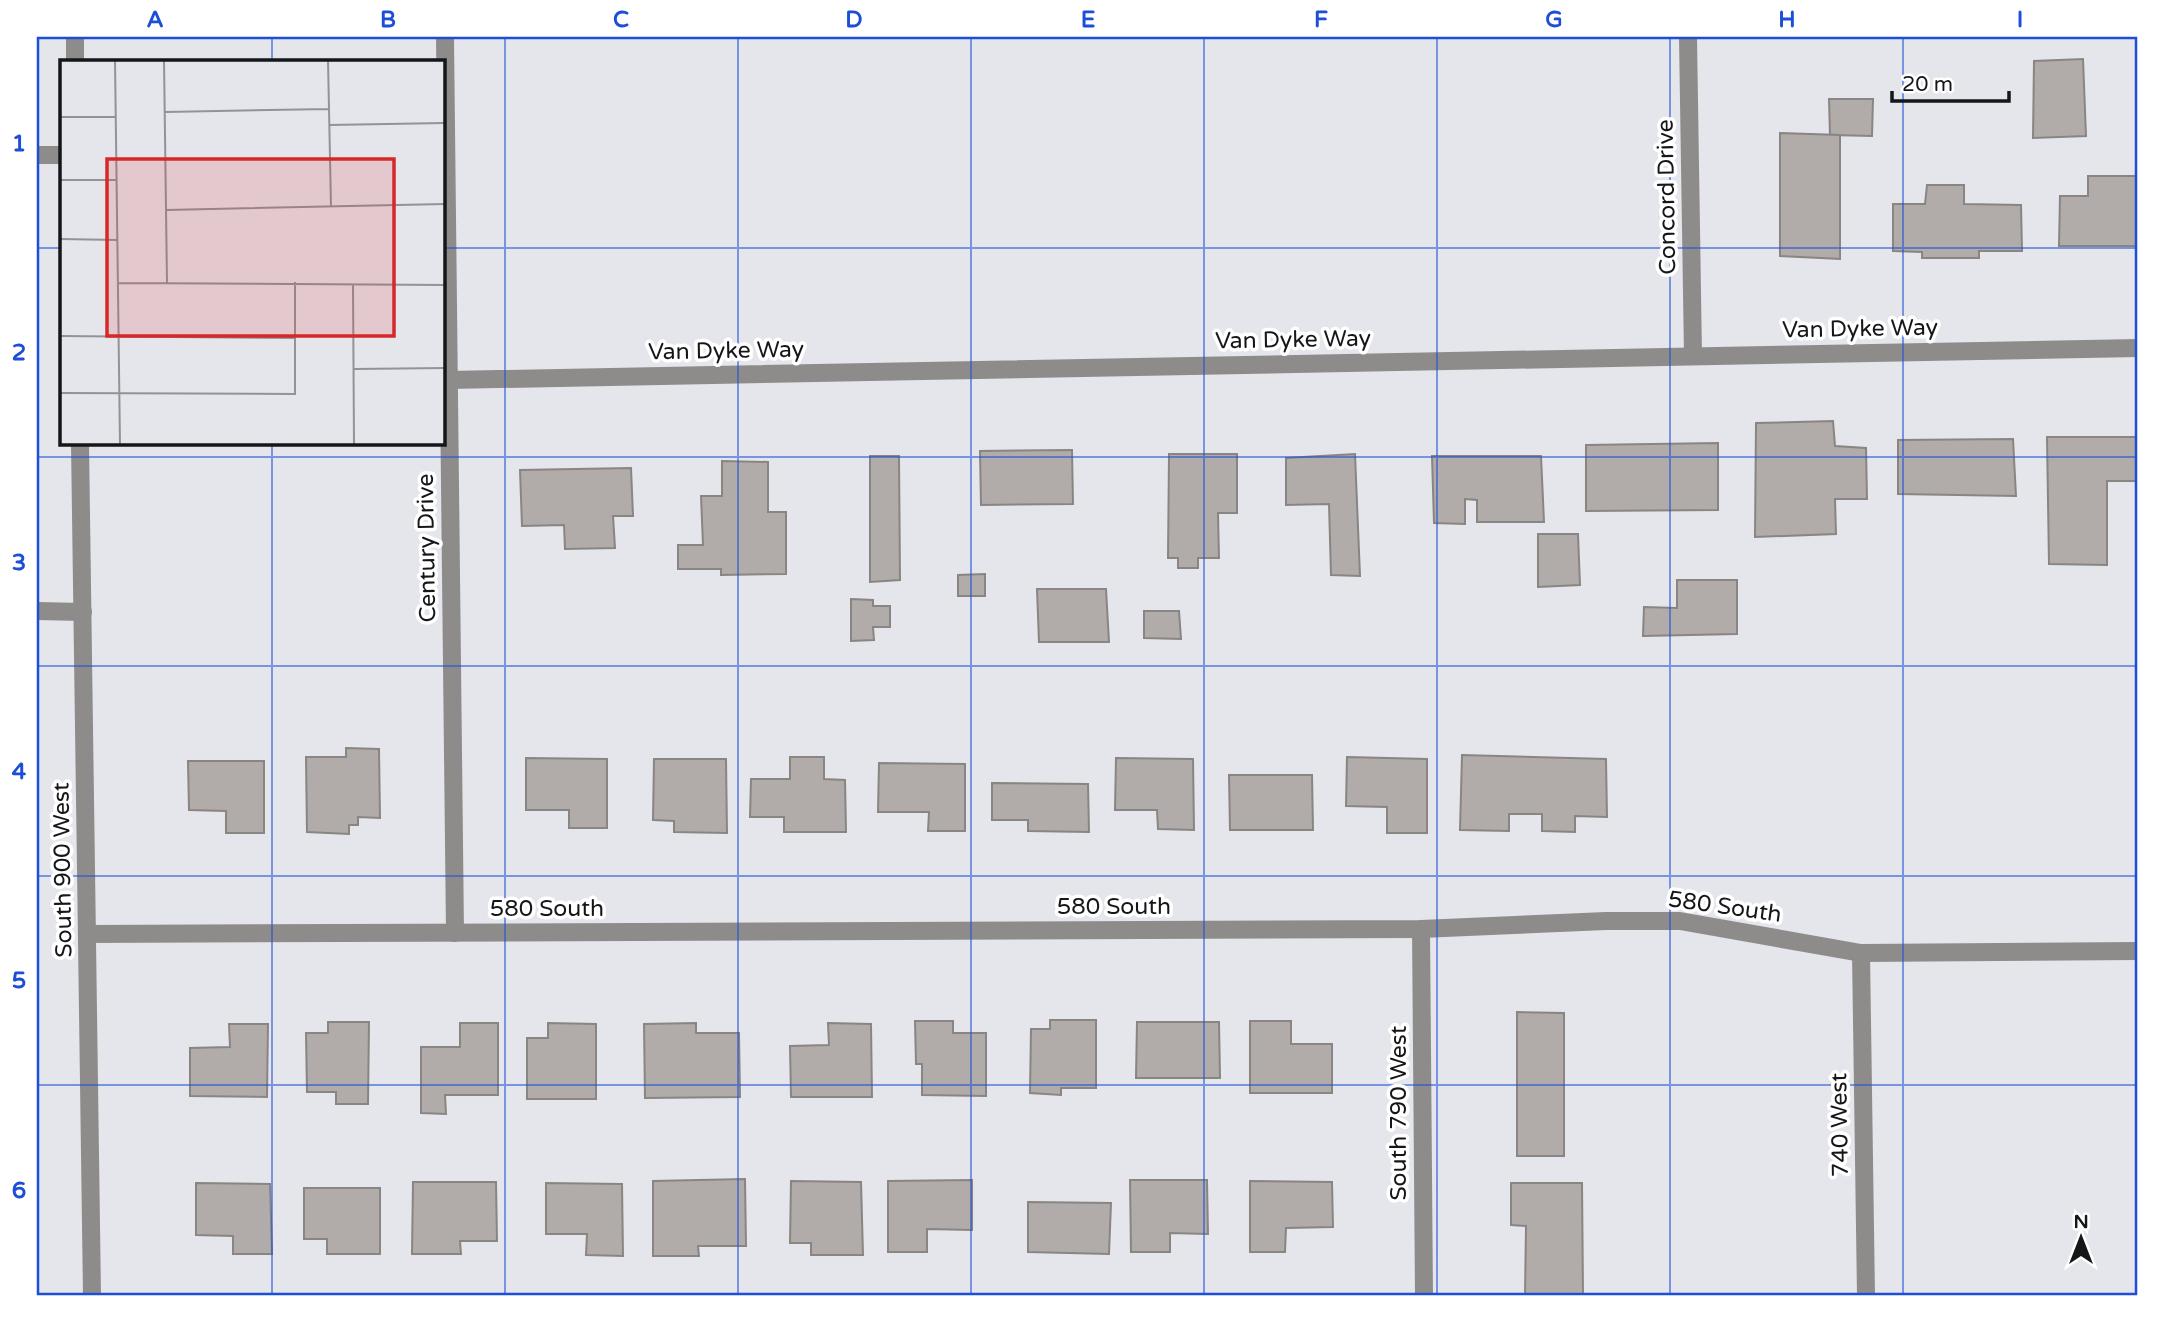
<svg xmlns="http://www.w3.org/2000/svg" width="2175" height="1333" viewBox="0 0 2175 1333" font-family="'Varela Round',sans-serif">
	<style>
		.building { fill: #b1aca9; stroke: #898582; stroke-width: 2 }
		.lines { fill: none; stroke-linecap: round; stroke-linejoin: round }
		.minor { stroke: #8e8c8b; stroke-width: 18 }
		.grid { fill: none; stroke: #1d4ed8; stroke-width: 2; stroke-opacity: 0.55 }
		.labels { text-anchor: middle; stroke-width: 7; stroke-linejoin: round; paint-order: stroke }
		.street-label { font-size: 23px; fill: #151618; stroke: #fff }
		.inset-road { fill: none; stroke: #929397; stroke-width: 2 }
		.view { fill: #d62828; fill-opacity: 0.15; stroke: #d62828; stroke-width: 3.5 }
		.inset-edge { fill: none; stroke: #151618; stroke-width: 3.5 }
		.neatline { fill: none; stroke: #1d4ed8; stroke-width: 2.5 }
		.grid-label { font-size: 23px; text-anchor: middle; font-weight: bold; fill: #1d4ed8 }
	</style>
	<rect width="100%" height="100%" fill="#e5e6eb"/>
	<g class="building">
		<polygon points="2083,59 2086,136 2033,138 2034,61"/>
		<polygon points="1829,99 1873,99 1872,136 1830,135"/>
		<polygon points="1780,133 1840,135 1840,259 1780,256"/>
		<polygon points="2088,176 2138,176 2138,246 2059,246 2060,196 2088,196"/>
		<polygon points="1927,185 1964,185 1964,204 2021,205 2022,251 1979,251 1979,258 1922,258 1922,252 1893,251 1893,204 1925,204"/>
		<polygon points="1833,421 1835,446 1866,448 1867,499 1835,499 1836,534 1755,537 1756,423"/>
		<polygon points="2047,437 2138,437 2138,481 2107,481 2107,565 2049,564"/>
		<polygon points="2013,439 2016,496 1898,494 1898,440"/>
		<polygon points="1718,443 1718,510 1586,511 1586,445"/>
		<polygon points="1072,450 1073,504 981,505 980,451"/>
		<polygon points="1169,454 1237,454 1237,513 1218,513 1219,558 1198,558 1198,568 1178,568 1178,558 1168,558"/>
		<polygon points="1355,454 1360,576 1331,575 1329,504 1286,505 1286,458"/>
		<polygon points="870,456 899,456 900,580 870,582"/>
		<polygon points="1432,456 1541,456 1544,522 1477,522 1477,500 1465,499 1465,524 1434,523"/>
		<polygon points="722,461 768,462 768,512 786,512 786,574 721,575 721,569 678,569 678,545 703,545 701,496 722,496"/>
		<polygon points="631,468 633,516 613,516 615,548 565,549 564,525 522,526 520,470"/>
		<polygon points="1538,534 1578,534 1580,585 1538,587"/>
		<polygon points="985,574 985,596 958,596 958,575"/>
		<polygon points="1677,580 1737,580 1737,634 1643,636 1644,607 1677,608"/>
		<polygon points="1037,589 1106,589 1109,642 1039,642"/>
		<polygon points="851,599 873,600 873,606 890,606 890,627 873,627 874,640 851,641"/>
		<polygon points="1144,611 1179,611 1181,639 1144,638"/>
		<polygon points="346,748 379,749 380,818 358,817 358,825 349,825 349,834 307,832 306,757 346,757"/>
		<polygon points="1462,755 1606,759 1607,817 1575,816 1575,832 1542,831 1542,814 1509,814 1509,831 1460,830"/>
		<polygon points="790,757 824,757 824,779 845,780 846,832 784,832 784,817 750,817 751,779 790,779"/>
		<polygon points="1347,757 1427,759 1427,833 1387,833 1387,807 1346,806"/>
		<polygon points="526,758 607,759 607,828 569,828 569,810 526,810"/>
		<polygon points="1116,758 1193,759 1194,830 1158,829 1157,810 1115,810"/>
		<polygon points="654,759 726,759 727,833 674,832 674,821 653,820"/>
		<polygon points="188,761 264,761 264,833 226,833 226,811 189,810"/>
		<polygon points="879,763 965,764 965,831 928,831 929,812 878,812"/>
		<polygon points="1229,775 1312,775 1313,830 1230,830"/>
		<polygon points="992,783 1088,784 1089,832 1028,831 1028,820 992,820"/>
		<polygon points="1517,1012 1564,1013 1564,1156 1517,1156"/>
		<polygon points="1050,1020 1096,1020 1096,1088 1061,1088 1061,1095 1030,1093 1031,1029 1050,1029"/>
		<polygon points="915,1021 953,1021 953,1033 986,1033 986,1096 922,1095 922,1064 916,1064"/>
		<polygon points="1250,1021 1291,1021 1291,1044 1332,1044 1332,1093 1250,1093"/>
		<polygon points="328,1022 369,1022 368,1104 336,1104 336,1092 307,1092 306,1033 328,1033"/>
		<polygon points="1137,1022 1219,1022 1220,1078 1136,1078"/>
		<polygon points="460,1023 498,1023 498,1095 445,1095 446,1114 421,1113 421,1047 460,1047"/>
		<polygon points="548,1023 596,1024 596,1099 527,1099 527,1038 548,1038"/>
		<polygon points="696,1023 696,1033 739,1033 740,1097 645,1098 644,1024"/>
		<polygon points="828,1023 871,1024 872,1097 791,1097 790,1046 829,1045"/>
		<polygon points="229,1024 268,1024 267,1097 190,1096 190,1048 230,1047"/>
		<polygon points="745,1179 746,1246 698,1246 699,1256 653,1256 653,1181"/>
		<polygon points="972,1180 972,1230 927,1229 927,1252 888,1252 888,1181"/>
		<polygon points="1130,1180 1207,1180 1208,1234 1170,1233 1170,1252 1131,1252"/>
		<polygon points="791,1181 861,1182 863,1255 811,1255 811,1243 790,1243"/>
		<polygon points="1250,1181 1332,1182 1333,1227 1286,1228 1285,1252 1250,1252"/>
		<polygon points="413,1182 496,1182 497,1241 460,1241 461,1254 412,1254"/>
		<polygon points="196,1183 270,1184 272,1254 233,1254 233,1236 196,1235"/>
		<polygon points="546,1183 622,1184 623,1256 586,1255 587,1234 546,1234"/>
		<polygon points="1511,1183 1582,1183 1583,1296 1525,1296 1526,1226 1511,1225"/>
		<polygon points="304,1188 380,1188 380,1254 327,1254 327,1239 304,1239"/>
		<polygon points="1028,1202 1111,1203 1109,1254 1028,1252"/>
	</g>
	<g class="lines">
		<g class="minor">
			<polyline points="75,37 75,61"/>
			<polyline points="445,37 455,933"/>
			<polyline points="1688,37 1693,356"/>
			<polyline points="37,155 61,155"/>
			<polyline points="449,380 2138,348"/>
			<polyline points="80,443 92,1296"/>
			<polyline points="37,611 83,612"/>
			<polyline points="1421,929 1424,1296"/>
			<polyline points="87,934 1421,929 1606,921 1680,921 1861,953 2138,951"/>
			<polyline points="1861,953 1866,1296"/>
		</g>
	</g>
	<path class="grid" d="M272,37v24M505,37v1259M738,37v1259M971,37v1259M1204,37v1259M1437,37v1259M1670,37v1259M1903,37v1259M37,248h24M443,248h1695M272,443v853M37,457h2101M37,666h2101M37,876h2101M37,1085h2101"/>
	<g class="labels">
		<g class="street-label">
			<text transform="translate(1666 197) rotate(-91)" y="8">Concord Drive</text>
			<text transform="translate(1860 328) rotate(-1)" y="8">Van Dyke Way</text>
			<text transform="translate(1293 339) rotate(-1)" y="8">Van Dyke Way</text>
			<text transform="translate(726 350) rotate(-1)" y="8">Van Dyke Way</text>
			<text transform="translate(426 548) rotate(-91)" y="8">Century Drive</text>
			<text transform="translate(62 870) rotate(-91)" y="8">South 900 West</text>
			<text x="1114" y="914">580 South</text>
			<text transform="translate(1725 906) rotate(8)" y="8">580 South</text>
			<text x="547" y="916">580 South</text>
			<text transform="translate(1398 1113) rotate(-90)" y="8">South 790 West</text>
			<text transform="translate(1839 1125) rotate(-91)" y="8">740 West</text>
		</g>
	</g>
	<g transform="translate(60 60)">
		<rect width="385" height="385" fill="#e5e6eb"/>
		<path class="inset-road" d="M55,0l5,385M104,0l3,223M268,0l3,147M105,52l164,-3M0,57h56M269,65l116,-2M0,120h57M106,150l279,-6M0,179l58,1M58,223l327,2M293,225l1,160M0,276l235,2M294,309l91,-1M0,333l235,1v-112"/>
		<path class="view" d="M47,99h287v177h-287z"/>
		<rect width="385" height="385" class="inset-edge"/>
	</g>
	<rect width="2175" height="1333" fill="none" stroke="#ffffff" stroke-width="77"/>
	<g transform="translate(2081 1238)" stroke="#ffffff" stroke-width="5" paint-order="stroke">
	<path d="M0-5L12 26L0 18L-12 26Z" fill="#151618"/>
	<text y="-10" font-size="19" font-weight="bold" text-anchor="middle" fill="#151618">N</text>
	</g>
	<path d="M1892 91v10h117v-10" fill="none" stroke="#151618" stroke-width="3.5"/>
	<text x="1902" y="91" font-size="21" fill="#151618" stroke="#ffffff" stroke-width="5" paint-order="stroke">20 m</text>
	<rect x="38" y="38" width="2098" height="1256" class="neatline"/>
	<g class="grid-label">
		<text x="155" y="27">A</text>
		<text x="388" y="27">B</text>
		<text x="621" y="27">C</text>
		<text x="854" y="27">D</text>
		<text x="1088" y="27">E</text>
		<text x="1321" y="27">F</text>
		<text x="1554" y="27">G</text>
		<text x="1787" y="27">H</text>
		<text x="2020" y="27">I</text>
		<text x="19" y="151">1</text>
		<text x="19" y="360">2</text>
		<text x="19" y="570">3</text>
		<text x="19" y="779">4</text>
		<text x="19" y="988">5</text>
		<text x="19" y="1198">6</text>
	</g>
</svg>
